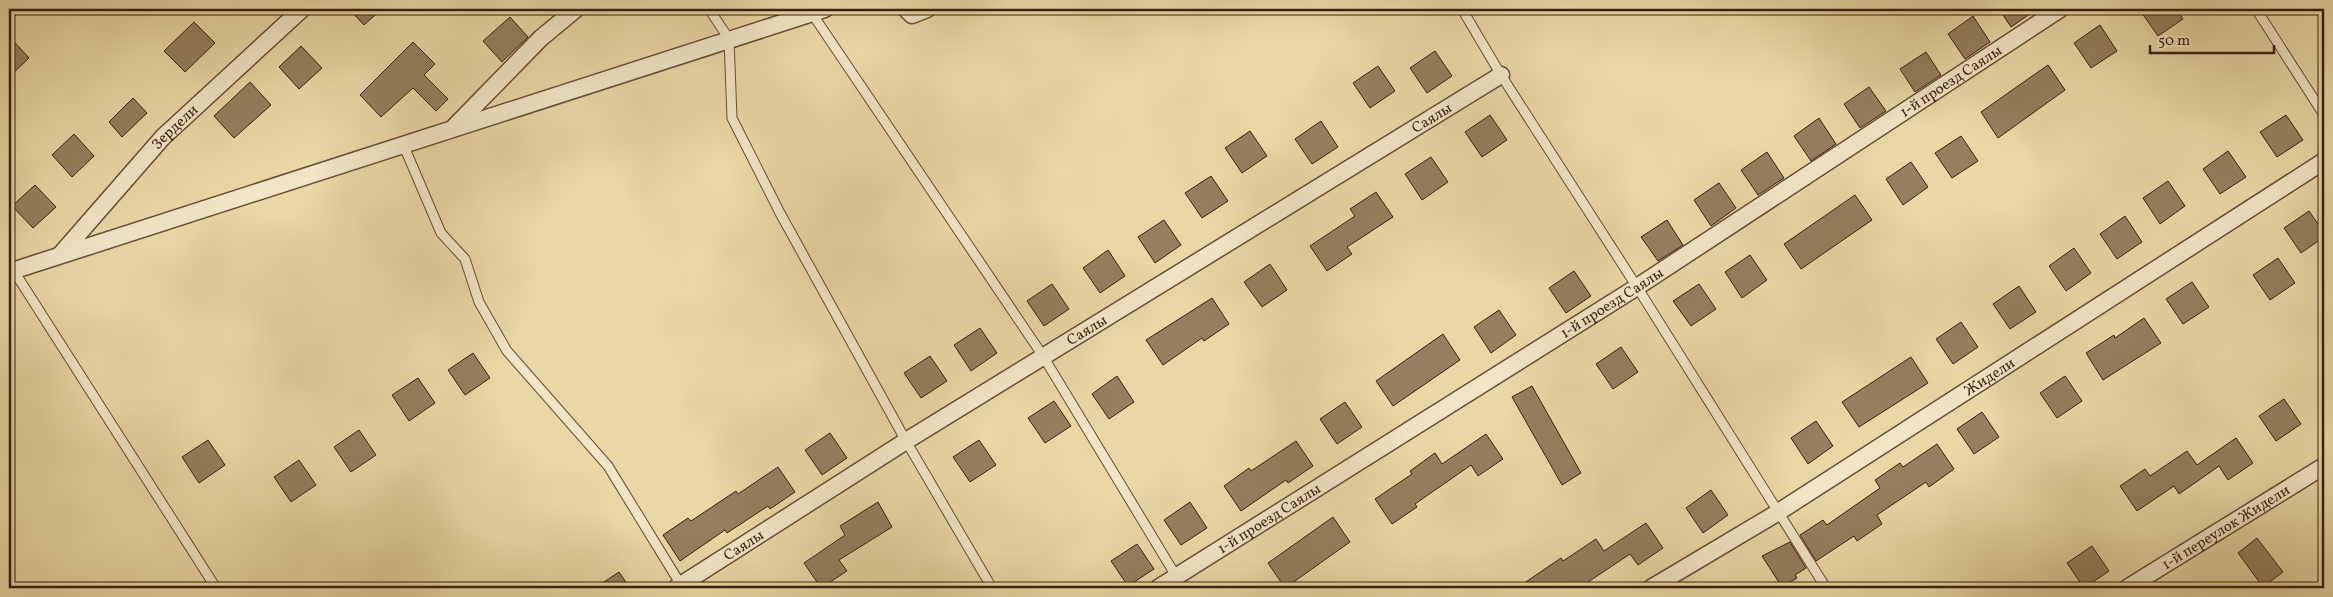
<svg xmlns="http://www.w3.org/2000/svg" width="2333" height="597" viewBox="0 0 2333 597" font-family="Vollkorn,serif">
	<style>
		.building { fill: #957f5e; stroke: #3b1f10 }
		.lines { fill: none; stroke-linecap: round; stroke-linejoin: round }
		.service-casing { stroke: #664d36; stroke-width: 11 }
		.minor-casing { stroke: #664d36; stroke-width: 19 }
		.service { stroke: #f1e5c5; stroke-width: 9 }
		.minor { stroke: #f1e5c5; stroke-width: 16 }
		.labels { text-anchor: middle; stroke-width: 4; stroke-linejoin: round; paint-order: stroke }
		.street-label { font-size: 15px; fill: #3b1f10; stroke: #f1e5c5 }
	</style>
	<rect width="100%" height="100%" fill="#e9d7a6"/>
	<filter id="stains"><feTurbulence type="fractalNoise" baseFrequency=".004" numOctaves="4"/><feColorMatrix values="0 0 0 0 .2 0 0 0 0 .09 0 0 0 0 .02 0 0 0 .5 -.17"/></filter>
	<radialGradient id="worn" r=".72"><stop offset=".6" stop-color="#630" stop-opacity="0"/><stop offset="1" stop-color="#630" stop-opacity=".3"/></radialGradient>
	<g class="building">
		<polygon points="349,9 382,9 364,25"/>
		<polygon points="1999,9 2037,9 2011,27"/>
		<polygon points="2139,9 2176,9 2183,19 2158,36"/>
		<polygon points="1973,16 1990,42 1965,59 1948,34"/>
		<polygon points="510,17 528,37 502,62 483,41"/>
		<polygon points="194,22 215,43 185,72 164,51"/>
		<polygon points="2100,25 2117,51 2091,68 2074,43"/>
		<polygon points="9,36 29,58 9,77"/>
		<polygon points="413,42 435,64 424,75 448,99 436,111 413,88 381,117 360,95"/>
		<polygon points="301,46 322,68 299,89 279,67"/>
		<polygon points="1435,51 1452,76 1427,93 1410,68"/>
		<polygon points="1926,52 1941,75 1915,92 1900,69"/>
		<polygon points="2048,65 2065,90 1998,138 1981,112"/>
		<polygon points="1378,66 1395,91 1370,108 1353,83"/>
		<polygon points="250,82 271,105 234,138 214,116"/>
		<polygon points="1869,87 1886,111 1860,128 1844,104"/>
		<polygon points="133,98 147,113 122,137 109,122"/>
		<polygon points="1490,115 1507,140 1482,157 1465,132"/>
		<polygon points="2286,115 2303,140 2277,157 2260,132"/>
		<polygon points="1819,118 1836,144 1811,161 1794,136"/>
		<polygon points="1321,121 1338,147 1312,164 1295,139"/>
		<polygon points="1250,131 1267,156 1242,173 1225,148"/>
		<polygon points="74,134 94,156 72,177 52,155"/>
		<polygon points="1961,136 1978,161 1952,178 1935,153"/>
		<polygon points="2228,151 2246,177 2220,194 2203,169"/>
		<polygon points="1767,152 1784,178 1758,195 1741,170"/>
		<polygon points="1431,157 1448,182 1422,200 1405,174"/>
		<polygon points="1911,162 1928,187 1903,205 1886,179"/>
		<polygon points="1211,176 1228,201 1202,218 1185,193"/>
		<polygon points="2168,181 2185,206 2160,224 2143,198"/>
		<polygon points="1719,183 1736,208 1711,226 1694,200"/>
		<polygon points="35,185 56,207 33,228 12,206"/>
		<polygon points="1376,192 1393,217 1347,247 1352,254 1327,271 1310,246 1355,216 1350,209"/>
		<polygon points="1855,195 1872,220 1801,269 1784,244"/>
		<polygon points="2309,211 2324,233 2324,237 2301,253 2284,228"/>
		<polygon points="2125,216 2142,242 2117,259 2100,234"/>
		<polygon points="1164,220 1181,245 1155,263 1138,237"/>
		<polygon points="1667,220 1683,245 1658,261 1641,237"/>
		<polygon points="2074,248 2091,273 2066,291 2049,266"/>
		<polygon points="1108,250 1125,276 1100,293 1083,268"/>
		<polygon points="1750,255 1767,280 1742,298 1725,272"/>
		<polygon points="2278,258 2295,283 2270,300 2253,275"/>
		<polygon points="1270,264 1287,290 1262,307 1244,282"/>
		<polygon points="1574,271 1591,296 1566,313 1549,288"/>
		<polygon points="2192,282 2209,307 2183,324 2166,299"/>
		<polygon points="1052,284 1069,309 1044,326 1027,301"/>
		<polygon points="1699,284 1716,309 1691,326 1673,301"/>
		<polygon points="2019,286 2036,312 2010,329 1993,304"/>
		<polygon points="1212,298 1229,324 1204,341 1202,338 1163,365 1146,340"/>
		<polygon points="1499,310 1516,335 1491,353 1474,327"/>
		<polygon points="2144,318 2161,343 2103,380 2086,353 2114,335 2115,338"/>
		<polygon points="1961,322 1978,347 1953,364 1936,339"/>
		<polygon points="980,328 997,353 971,371 954,345"/>
		<polygon points="1443,334 1460,360 1393,406 1376,381"/>
		<polygon points="1621,347 1638,372 1613,389 1596,364"/>
		<polygon points="473,353 490,378 465,395 448,370"/>
		<polygon points="930,356 947,381 921,398 904,373"/>
		<polygon points="1911,357 1928,383 1859,427 1842,402"/>
		<polygon points="1117,376 1134,402 1109,419 1092,394"/>
		<polygon points="2065,376 2082,401 2057,418 2040,393"/>
		<polygon points="418,378 435,403 409,421 392,395"/>
		<polygon points="1532,386 1581,473 1562,485 1512,397"/>
		<polygon points="2284,399 2301,424 2276,441 2259,416"/>
		<polygon points="1054,401 1071,426 1045,443 1028,418"/>
		<polygon points="1345,402 1362,427 1337,444 1320,419"/>
		<polygon points="1982,412 1999,437 1974,454 1957,429"/>
		<polygon points="1816,421 1833,446 1808,464 1791,438"/>
		<polygon points="359,430 376,455 351,472 334,447"/>
		<polygon points="830,433 847,458 822,475 805,450"/>
		<polygon points="1486,434 1503,459 1478,476 1471,465 1415,504 1417,507 1392,524 1375,499 1412,474 1410,471 1435,453 1442,464"/>
		<polygon points="2236,438 2253,463 2228,480 2219,466 2179,494 2174,486 2137,511 2120,486 2145,469 2150,476 2187,451 2197,465"/>
		<polygon points="208,440 225,465 199,483 182,457"/>
		<polygon points="979,440 996,465 970,482 953,457"/>
		<polygon points="1296,441 1313,466 1288,483 1286,480 1241,511 1224,486 1249,468 1251,471"/>
		<polygon points="1937,444 1954,469 1929,487 1926,482 1877,515 1882,524 1857,541 1854,536 1816,561 1800,535 1823,520 1827,525 1880,488 1875,480 1900,463 1903,467"/>
		<polygon points="299,460 316,485 291,502 274,477"/>
		<polygon points="778,467 795,492 770,509 768,506 727,533 725,530 680,561 663,535 688,518 691,521 736,491 738,494"/>
		<polygon points="1711,490 1728,515 1703,533 1686,508"/>
		<polygon points="878,502 892,527 839,560 847,571 821,588 804,563 845,535 840,526"/>
		<polygon points="1190,502 1207,528 1181,545 1164,520"/>
		<polygon points="1333,517 1350,542 1285,588 1268,563"/>
		<polygon points="1646,523 1663,548 1638,565 1630,554 1579,588 1517,588 1561,558 1563,561 1596,539 1604,551"/>
		<polygon points="2257,538 2283,572 2263,587 2238,553"/>
		<polygon points="1790,542 1806,568 1795,575 1797,578 1782,587 1762,556"/>
		<polygon points="1137,544 1154,569 1128,586 1111,561"/>
		<polygon points="2092,546 2109,571 2084,588 2067,563"/>
		<polygon points="619,572 630,588 595,588"/>
	</g>
	<g class="lines">
		<g class="service-casing">
			<g id="service">
				<polyline points="709,9 729,39 732,118 780,213 906,441 992,588"/>
				<polyline points="1462,9 1501,75 1637,287 1826,588"/>
				<polyline points="2256,9 2324,115"/>
				<polyline points="811,12 1043,356 1176,576"/>
				<polyline points="403,144 441,233 465,259 479,302 507,351 608,466 681,585"/>
				<polyline points="12,268 216,588"/>
			</g>
		</g>
		<g class="minor-casing">
			<g id="minor">
				<polyline points="906,9 912,15 927,9"/>
				<polyline points="455,126 541,38 576,9"/>
				<path id="s1" d="M60,255l103,-118 139,-128"/>
				<polyline points="9,272 825,9"/>
				<path id="s2" d="M676,588l230,-147 595,-366"/>
				<path id="s3" d="M1158,588l479,-301 423,-278"/>
				<path id="s4" d="M1651,588l126,-75 547,-352"/>
				<path id="s5" d="M2127,588l197,-122"/>
			</g>
		</g>
		<use href="#service" class="service"/>
		<use href="#minor" class="minor"/>
	</g>
	<g class="labels">
		<g class="street-label">
			<text dy="5" stroke="none"><textPath href="#s3" startOffset="941">1-й проезд Саялы</textPath></text>
			<text dy="5" stroke="none"><textPath href="#s2" startOffset="890">Саялы</textPath></text>
			<text dy="5" stroke="none"><textPath href="#s1" startOffset="172">Зердели</textPath></text>
			<text dy="5" stroke="none"><textPath href="#s3" startOffset="536">1-й проезд Саялы</textPath></text>
			<text dy="5" stroke="none"><textPath href="#s2" startOffset="485">Саялы</textPath></text>
			<text dy="5" stroke="none"><textPath href="#s4" startOffset="399">Жидели</textPath></text>
			<text dy="5" stroke="none"><textPath href="#s3" startOffset="131">1-й проезд Саялы</textPath></text>
			<text dy="5" stroke="none"><textPath href="#s5" startOffset="116">1-й переулок Жидели</textPath></text>
			<text dy="5" stroke="none"><textPath href="#s2" startOffset="80">Саялы</textPath></text>
		</g>
	</g>
	<rect width="2333" height="597" fill="none" stroke="#e9d7a6" stroke-width="30"/>
	<rect x="10" y="10" width="2313" height="577" fill="none" stroke="#3b1f10" stroke-width="2.5"/>
	<rect x="15" y="15" width="2303" height="567" fill="none" stroke="#3b1f10"/>
	<path d="M2150 45v8h124v-8" fill="none" stroke="#3b1f10" stroke-width="2.5"/>
	<text x="2158" y="45" font-size="15" fill="#3b1f10" stroke="#f1e5c5" stroke-width="4" paint-order="stroke">50 m</text>
	<rect width="100%" height="100%" filter="url(#stains)"/>
	<rect width="100%" height="100%" fill="url(#worn)"/>
</svg>
